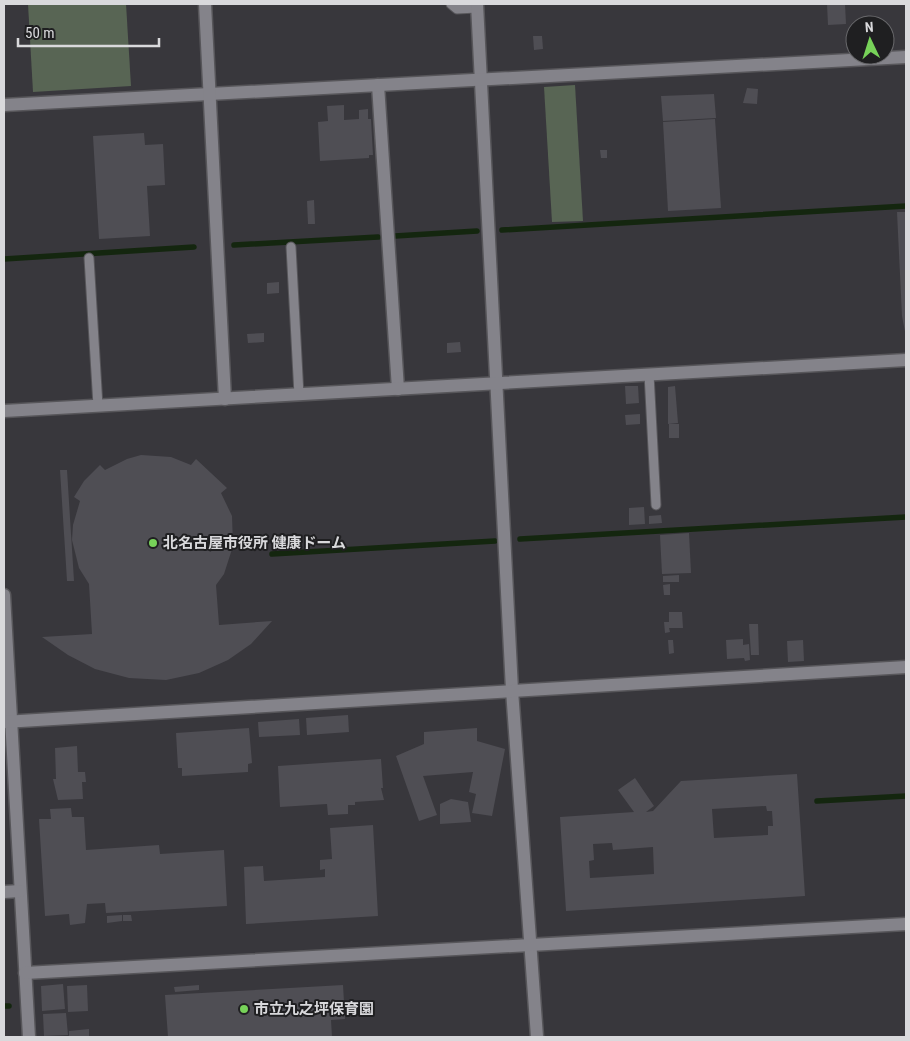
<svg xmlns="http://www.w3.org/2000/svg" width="910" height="1041" viewBox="0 0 910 1041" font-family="'Roboto Condensed','Noto Sans JP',sans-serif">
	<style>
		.green { fill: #586554 }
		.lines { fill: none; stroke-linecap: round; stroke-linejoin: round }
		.stream { stroke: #14260f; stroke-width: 5.5 }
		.building { fill: #4f4e54; fill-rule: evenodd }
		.service-casing { stroke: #57565a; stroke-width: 11 }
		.minor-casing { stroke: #57565a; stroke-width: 15 }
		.tertiary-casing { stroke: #57565a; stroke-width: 15 }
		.service { stroke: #84838a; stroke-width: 9 }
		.minor { stroke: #84838a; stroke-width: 12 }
		.tertiary { stroke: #84838a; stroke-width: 12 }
		.poi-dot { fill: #77d259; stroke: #1f1f21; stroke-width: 2 }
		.labels { text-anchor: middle; stroke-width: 4; stroke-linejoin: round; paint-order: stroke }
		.poi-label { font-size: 15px; font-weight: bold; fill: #d9d9dc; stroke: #1f1f21; text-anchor: start }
	</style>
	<rect width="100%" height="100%" fill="#38373c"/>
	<g class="green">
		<polygon points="28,4 126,4 131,86 33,92"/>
		<polygon points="575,85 583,221 552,222 544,87"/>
	</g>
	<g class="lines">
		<g class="stream">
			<polyline points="502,230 906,206"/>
			<polyline points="395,236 477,231"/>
			<polyline points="234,245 378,237"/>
			<polyline points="4,259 194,247"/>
			<polyline points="520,539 906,517"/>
			<polyline points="272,554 495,541"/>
			<polyline points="817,801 906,796"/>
			<polyline points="4,1006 9,1006"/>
		</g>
	</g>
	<g class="building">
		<polygon points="827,4 845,4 846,24 828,25"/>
		<polygon points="533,36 542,36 543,49 534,50"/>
		<polygon points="747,88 758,89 757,104 743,103"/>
		<polygon points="714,94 716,118 663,121 661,96"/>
		<polygon points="344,105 344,120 359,119 359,110 368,109 368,119 371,119 373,155 369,155 369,158 320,161 318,122 328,121 327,106"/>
		<polygon points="715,119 721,208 668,211 663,122"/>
		<polygon points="144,133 145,145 163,144 165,185 147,186 150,236 99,239 93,136"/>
		<polygon points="600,150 607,150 607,158 601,158"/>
		<polygon points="314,200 315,224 308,224 307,201"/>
		<polygon points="897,212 906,212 906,337 902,316"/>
		<polygon points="279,282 279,293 267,294 267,283"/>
		<polygon points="264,333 264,342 248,343 247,334"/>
		<polygon points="460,342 461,352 447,353 447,343"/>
		<polygon points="625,386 638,386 639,403 626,404"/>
		<polygon points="675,386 678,423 668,424 668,387"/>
		<polygon points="640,414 640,424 626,425 625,415"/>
		<rect x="669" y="424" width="10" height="14"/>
		<polygon points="141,455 171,457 191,465 196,459 227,488 221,493 232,516 233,546 224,574 216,585 219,625 272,621 251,644 228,660 199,673 166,680 129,678 95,669 68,655 42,637 92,634 89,584 79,568 72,540 73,525 80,501 74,497 84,481 100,465 105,470 127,459"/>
		<polygon points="60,470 67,470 74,581 67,581"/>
		<polygon points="644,507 645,524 629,525 629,508"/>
		<polygon points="661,515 662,523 649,524 649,516"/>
		<polygon points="689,533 691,573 662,574 660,535"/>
		<polygon points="679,575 679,582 663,582 663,576"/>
		<polygon points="670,584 670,595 664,595 663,585"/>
		<polygon points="669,612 682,612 683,628 669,628 670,632 665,633 664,622 669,622"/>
		<polygon points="749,624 758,624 759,655 751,655"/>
		<polygon points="743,639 743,645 749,644 750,660 745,661 744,658 727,659 726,640"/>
		<polygon points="668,640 673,640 674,653 669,654"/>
		<polygon points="803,640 804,661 788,662 787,641"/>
		<polygon points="348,715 349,732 307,735 306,718"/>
		<polygon points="299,719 300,735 259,737 258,722"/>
		<polygon points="249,728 252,763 248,764 248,772 182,776 182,768 178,768 176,733"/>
		<polygon points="477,728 477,741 505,749 492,816 472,813 476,794 469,792 473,772 423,776 437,815 419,821 396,756 424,744 424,732"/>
		<polygon points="77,746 78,772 85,772 86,782 82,782 83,799 58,800 53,779 56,779 55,748"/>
		<polygon points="381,759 383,788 381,788 384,800 355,802 355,805 348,805 348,814 328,815 327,804 280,807 278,766"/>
		<path d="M797,774l8,122 -239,15 -6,-94 74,-5 -16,-22 17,-12 19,28 -8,6 7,-1 28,-30zM766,806l1,5h5l1,15h-5v9l-54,3 -2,-29zM612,843l1,7 40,-3 1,27 -64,4 -1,-17 5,-1 -1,-16z"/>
		<polygon points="451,799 468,802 471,822 440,824 440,804"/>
		<polygon points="71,808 72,817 84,817 86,850 159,845 160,854 224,850 227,906 106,913 105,903 87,904 85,923 70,925 69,914 45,916 39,819 51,819 50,809"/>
		<polygon points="373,825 378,916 246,924 244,867 263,866 264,881 325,877 325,869 320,870 320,860 332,859 330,828"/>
		<polygon points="122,915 122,921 107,923 107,916"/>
		<polygon points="123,915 131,915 132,921 123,921"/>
		<polygon points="63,984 65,1009 42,1011 41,986"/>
		<polygon points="87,985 88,1011 68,1012 67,986"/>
		<polygon points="199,985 199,990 175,992 174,987"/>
		<polygon points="343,985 345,1019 331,1020 332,1037 168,1037 165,995"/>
		<polygon points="66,1013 68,1035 44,1036 43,1014"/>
		<polygon points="89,1029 89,1037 69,1037 69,1031"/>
	</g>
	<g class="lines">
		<g class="service-casing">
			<g id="service">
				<polyline points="451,4 457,9 477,8"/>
				<polyline points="291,247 299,395"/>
				<polyline points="89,258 98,406"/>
				<polyline points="649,374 656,505"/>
			</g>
		</g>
		<g class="minor-casing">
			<g id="minor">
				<polyline points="477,4 512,690 537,1037"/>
				<polyline points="378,85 398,389"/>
				<polyline points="4,105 906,57"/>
				<polyline points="4,411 906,360"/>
				<polyline points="4,595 29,1037"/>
				<polyline points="4,722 906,667"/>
				<polyline points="4,892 20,891"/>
				<polyline points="25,973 906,924"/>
			</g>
		</g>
		<g class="tertiary-casing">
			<polyline id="tertiary" points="205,4 225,399"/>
		</g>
		<use href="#service" class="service"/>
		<use href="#minor" class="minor"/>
		<use href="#tertiary" class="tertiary"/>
	</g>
	<g class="poi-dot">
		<circle cx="153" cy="543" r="5"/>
		<circle cx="244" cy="1009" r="5"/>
	</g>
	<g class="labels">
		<g class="poi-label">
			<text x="163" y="548">北名古屋市役所 健康ドーム</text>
			<text x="254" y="1014">市立九之坪保育園</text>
		</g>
	</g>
	<rect width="910" height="1041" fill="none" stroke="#d9d9dc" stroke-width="10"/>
	<g transform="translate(870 40) rotate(356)"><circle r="24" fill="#1f1f21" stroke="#69696c"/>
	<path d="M0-4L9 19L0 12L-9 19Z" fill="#77d259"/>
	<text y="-8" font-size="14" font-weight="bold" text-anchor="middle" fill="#d9d9dc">N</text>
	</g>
	<path d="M18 38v8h141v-8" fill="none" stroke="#d9d9dc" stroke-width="2.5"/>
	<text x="25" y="38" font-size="15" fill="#d9d9dc" stroke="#1f1f21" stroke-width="4" paint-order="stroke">50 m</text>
</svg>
